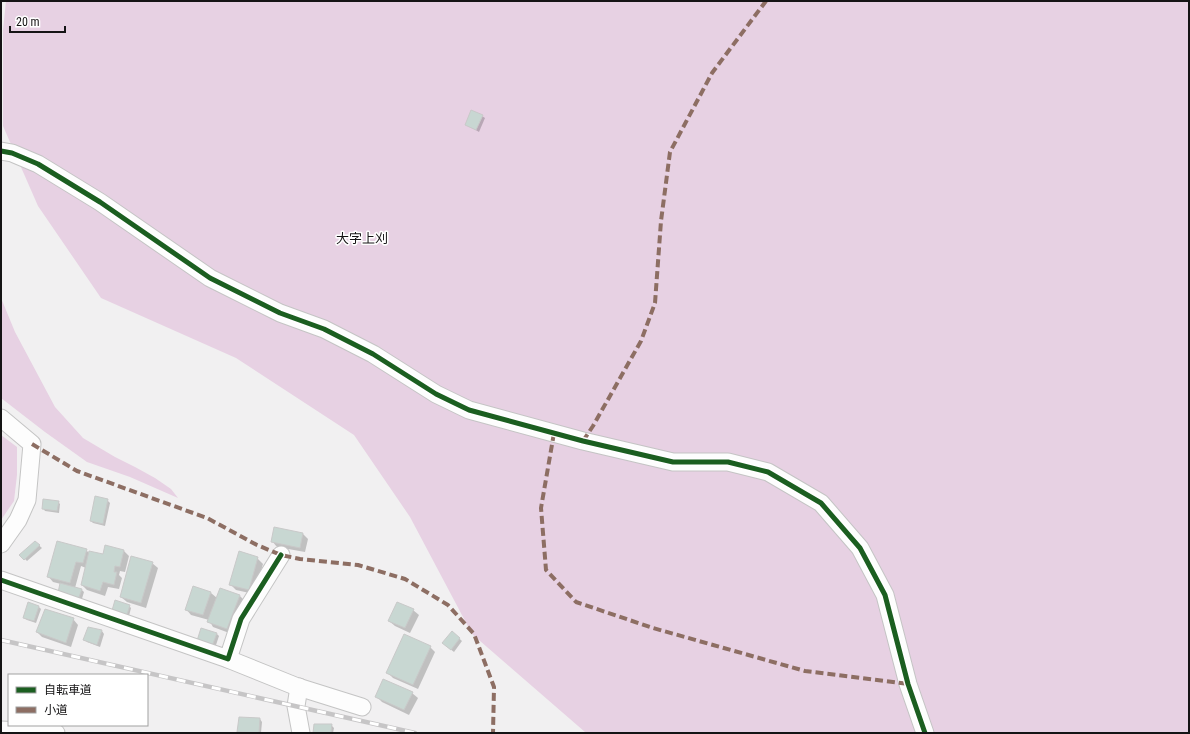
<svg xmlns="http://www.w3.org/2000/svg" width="1190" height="734" viewBox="0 0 1190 734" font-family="'Roboto Condensed','Noto Sans JP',sans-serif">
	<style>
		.green { fill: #e7d1e3 }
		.shadow { fill: #0003 }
		.building { fill: #c8d7d2; stroke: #c9c9c9 }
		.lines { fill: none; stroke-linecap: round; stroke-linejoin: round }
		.street-casing { stroke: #c4c4c4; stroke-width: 19 }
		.street { stroke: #fdfdfd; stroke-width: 17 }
		.rail-casing { stroke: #c6c5c6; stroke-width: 4.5 }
		.rail { stroke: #fff; stroke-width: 3; stroke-dasharray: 9; stroke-linecap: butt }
		.quiet { stroke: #8d6e63; stroke-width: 4; stroke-dasharray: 8 4; stroke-linecap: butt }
		.cycleway-casing { stroke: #fff; stroke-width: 8 }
		.cycleway { stroke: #1b5e20; stroke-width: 5 }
		.labels { text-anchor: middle; stroke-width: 3; stroke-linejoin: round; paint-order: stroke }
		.neighbourhood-label { font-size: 13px; fill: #151415; stroke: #fff }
	</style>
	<rect width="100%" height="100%" fill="#f1f0f1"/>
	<g class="green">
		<polygon points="6,1 1189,1 1189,733 585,732 472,634 410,517 354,435 236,358 101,298 38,206 3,126 3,30"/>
		<polygon points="1,298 15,332 55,407 83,438 115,457 135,467 155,478 171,489 178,498 130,477 87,462 45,432 1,398"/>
		<polygon points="1,435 17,447 17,475 14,501 1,520"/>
	</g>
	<g class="shadow">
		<polygon points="482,116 485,118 479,132 467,125"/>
		<polygon points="107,500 110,503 105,526 93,523 91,521"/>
		<polygon points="58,502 60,504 59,513 45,511 43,508"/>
		<polygon points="275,529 303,534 308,539 305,552 277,547 272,541"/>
		<polygon points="35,542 42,548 27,561 21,555"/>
		<polygon points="106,546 124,551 129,556 125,572 120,571 119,575 122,578 119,589 108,587 105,596 87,590 82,585 86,568 81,566 75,588 81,589 84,592 81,602 61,584 53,582 48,576 86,550 90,554 104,556"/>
		<polygon points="257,558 263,564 254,594 236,590 230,584"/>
		<polygon points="152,563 158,568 146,608 127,602 121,597"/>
		<polygon points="194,587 211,593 217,598 220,589 240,596 245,601 232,634 213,627 209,620 191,615 186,609"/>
		<polygon points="129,606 131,608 128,620 115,616"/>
		<polygon points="39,607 41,609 36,623 27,620 24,618"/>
		<polygon points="413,610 419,615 410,633 395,626 389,621"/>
		<polygon points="73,619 78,625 71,647 42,637 37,632"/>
		<polygon points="89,628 102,631 104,634 100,647 87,642 85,640"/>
		<polygon points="202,629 217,634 219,636 214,651"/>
		<polygon points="452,632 462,641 454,652 445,645"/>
		<polygon points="430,647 435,652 418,689 393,678 388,673"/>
		<polygon points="412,693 418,698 409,715 382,702 376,696"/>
		<polygon points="260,719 262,722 261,733 240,733 238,731"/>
		<polygon points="331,725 334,728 333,733 314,733"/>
	</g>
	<g class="building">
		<polygon points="471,110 483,115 476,130 465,125"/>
		<polygon points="95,496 108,499 103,524 90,521"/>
		<polygon points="43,499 59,501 57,511 42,509"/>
		<polygon points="274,527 303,533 300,548 271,542"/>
		<polygon points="35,541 40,545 24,560 19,555"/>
		<polygon points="57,541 87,549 83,563 76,562 70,583 47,577"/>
		<polygon points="105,545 124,550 120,567 115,566 114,572 117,572 114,585 103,582 100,591 81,585 89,551 103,554"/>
		<polygon points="239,551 258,557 249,590 229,585"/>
		<polygon points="131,556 153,562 141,603 120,597"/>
		<polygon points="60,583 82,589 78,600 58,593"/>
		<polygon points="193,586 211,592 203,615 185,610"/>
		<polygon points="220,588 240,595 227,629 207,622"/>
		<polygon points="115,600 130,605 126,618 111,614"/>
		<polygon points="28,602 39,606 34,621 23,618"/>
		<polygon points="397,602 414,609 405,628 388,621"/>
		<polygon points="45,609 74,618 66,643 36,632"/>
		<polygon points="88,627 102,630 97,645 83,640"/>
		<polygon points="201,628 217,633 211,649 196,644"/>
		<polygon points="452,631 460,638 451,650 442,643"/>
		<polygon points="404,634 431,646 413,685 386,673"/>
		<polygon points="383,679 413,692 404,710 375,697"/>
		<polygon points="239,717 260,718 259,733 237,732"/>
		<polygon points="314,724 332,724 331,733 313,733"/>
	</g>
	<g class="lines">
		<g class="street-casing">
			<g id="street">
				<polyline points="1,151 12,153 38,164 100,202 210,278 280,313 324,329 373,354 436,394 469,410 583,441 673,462 728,462 768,472 821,503 860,548 885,595 908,684 925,733"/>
				<polyline points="1,418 32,444 27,500 18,520 1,544"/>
				<polyline points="1,580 228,659 241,619 281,555"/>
				<polyline points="228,659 295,686 362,707"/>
				<polyline points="299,687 296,706 301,733"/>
				<polyline points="1,730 56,733"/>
			</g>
		</g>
		<use href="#street" class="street"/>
		<g class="rail-casing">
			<polyline id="rail" points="1,640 415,733"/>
		</g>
		<use href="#rail" class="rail"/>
		<g class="quiet">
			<polyline points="554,433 541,508 546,570 576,602 653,628 805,671 908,684"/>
			<polyline points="583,441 593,426 641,341 655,303 661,221 670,152 712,73 766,1"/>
			<polyline points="32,444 77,471 207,518 257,545 281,555 300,559 358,565 405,579 448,605 474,634 494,687 493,733"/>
		</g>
		<g class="cycleway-casing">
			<g id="cycleway">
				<polyline points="1,151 12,153 38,164 100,202 210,278 280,313 324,329 373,354 436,394 469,410 583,441 673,462 728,462 768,472 821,503 860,548 885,595 908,684 925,733"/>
				<polyline points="1,580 228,659 241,619 281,555"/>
			</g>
		</g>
		<use href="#cycleway" class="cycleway"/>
	</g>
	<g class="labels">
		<g class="neighbourhood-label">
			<text x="362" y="243">大字上刈</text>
		</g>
	</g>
	<rect width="1190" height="734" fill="none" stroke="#151415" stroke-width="4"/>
	<rect x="8" y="674" width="140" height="52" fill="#ffffff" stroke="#a1a1a1"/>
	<rect x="16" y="687" width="20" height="6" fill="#1b5e20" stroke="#a1a1a1"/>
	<text x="44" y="694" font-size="12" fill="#151415">自転車道</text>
	<rect x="16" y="707" width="20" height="6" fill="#8d6e63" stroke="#a1a1a1"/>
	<text x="44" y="714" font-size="12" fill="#151415">小道</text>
	<path d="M10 26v6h55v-6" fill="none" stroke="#151415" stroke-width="2"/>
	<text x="16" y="26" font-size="12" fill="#151415" stroke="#ffffff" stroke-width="3" paint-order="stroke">20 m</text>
</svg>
